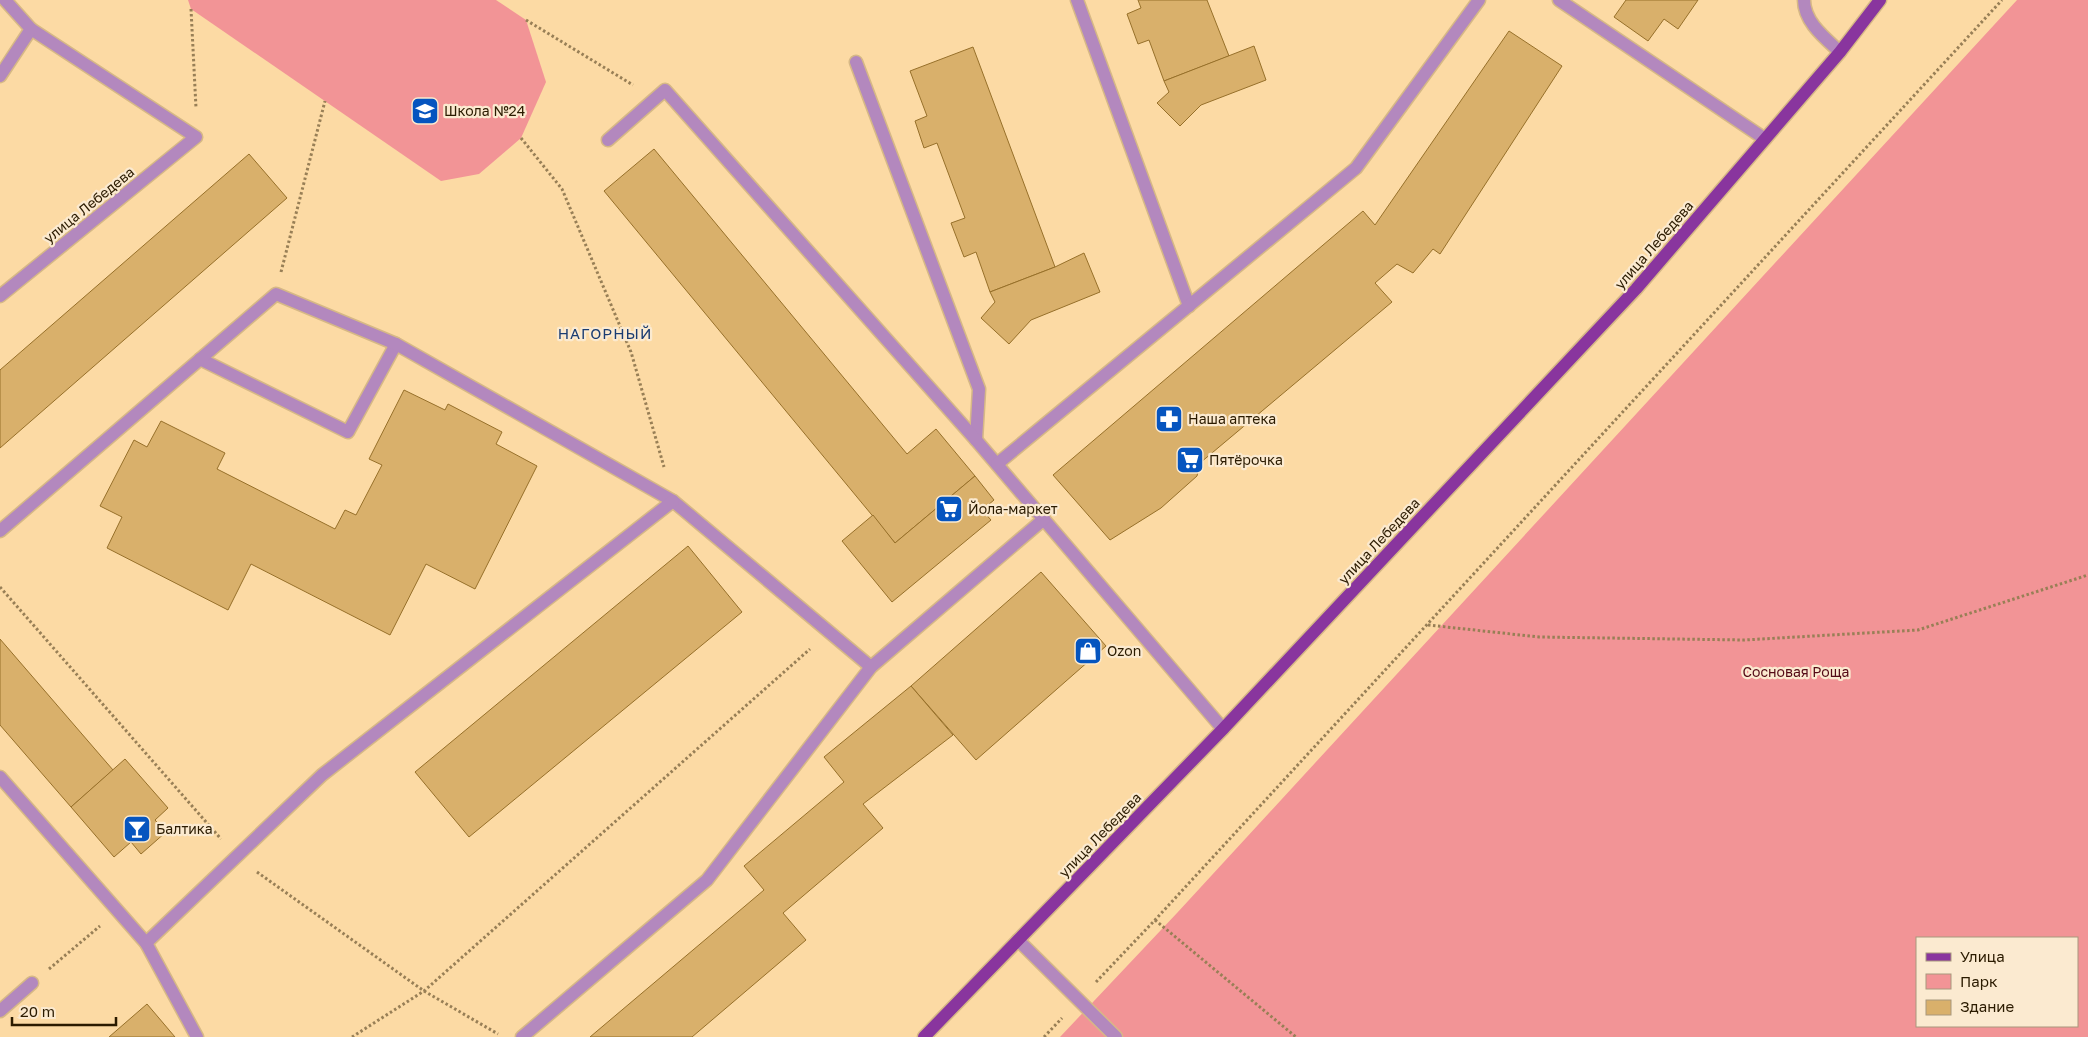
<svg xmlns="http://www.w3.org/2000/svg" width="2088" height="1037" viewBox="0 0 2088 1037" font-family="'Golos Text',sans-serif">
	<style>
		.green { fill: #f29496; fill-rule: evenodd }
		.building { fill: #d9b06b; stroke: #97702a }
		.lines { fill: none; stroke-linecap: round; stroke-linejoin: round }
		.service-casing { stroke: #d6b886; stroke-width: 15 }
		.minor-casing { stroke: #d6b886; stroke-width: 15 }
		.primary-casing { stroke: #d6b886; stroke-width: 15 }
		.path { stroke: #987f56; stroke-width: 3; stroke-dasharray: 2.5 2.5; stroke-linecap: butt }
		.service { stroke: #b388be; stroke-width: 12 }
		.minor { stroke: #b388be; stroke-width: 12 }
		.primary { stroke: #89359e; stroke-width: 12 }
		.labels { text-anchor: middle; stroke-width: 4.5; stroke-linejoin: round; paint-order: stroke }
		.poi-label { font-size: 14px; fill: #2b1b00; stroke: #fbead0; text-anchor: start }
		.street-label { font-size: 14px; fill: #2b1b00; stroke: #fbead0 }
		.park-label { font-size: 14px; fill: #540a16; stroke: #fbead0 }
		.neighbourhood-label { font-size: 15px; letter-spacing: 1px; fill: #1a3c71; stroke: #fbead0 }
	</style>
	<rect width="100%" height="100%" fill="#fcdaa4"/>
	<g class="green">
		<polygon points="188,0 496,0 526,20 546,82 521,138 479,174 441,181 191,9"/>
		<path d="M2017,0h71v1037h-1028l117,-124zM1917,938h160v88h-160z"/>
	</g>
	<g class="building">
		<polygon points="1138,0 1207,0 1229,56 1164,81 1149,40 1138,44 1127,14 1141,8"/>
		<polygon points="1626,0 1698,0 1678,29 1664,19 1648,41 1614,17"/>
		<polygon points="1509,31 1562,66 1440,254 1433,249 1413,273 1397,264 1375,283 1392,302 1200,463 1197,476 1161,508 1110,540 1053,475 1363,211 1375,225"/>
		<polygon points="1254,46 1266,80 1201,105 1180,126 1157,103 1169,92 1164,81"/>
		<polygon points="973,47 1055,267 990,292 976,252 964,257 951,223 965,218 937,143 924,148 915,121 927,116 910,71"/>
		<polygon points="654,149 907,454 936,429 975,476 895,543 604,191"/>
		<polygon points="249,154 287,198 0,448 0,370"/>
		<polygon points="1084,253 1100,292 1031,320 1009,344 981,318 995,302 990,292 1055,267"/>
		<polygon points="404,390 445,410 448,404 502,432 496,444 537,466 475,589 426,564 390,635 251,564 228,610 107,548 122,517 100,506 134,440 147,447 161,421 225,453 217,469 335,529 345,510 356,515 382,465 369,459"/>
		<polygon points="975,476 994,500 982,510 991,520 892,602 842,541 873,515 895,543"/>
		<polygon points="688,546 742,612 469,837 415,772"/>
		<polygon points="1041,572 1106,646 976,760 911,686"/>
		<polygon points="0,639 113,770 71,807 0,725"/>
		<polygon points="911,686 953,735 863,804 883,828 783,913 806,940 692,1037 590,1037 764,890 744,866 844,782 824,757"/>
		<polygon points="125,759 168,808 155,820 166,832 141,854 131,842 114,857 71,807"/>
		<polygon points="147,1004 175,1037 109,1037"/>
	</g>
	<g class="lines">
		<g class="service-casing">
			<g id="service">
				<polyline points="1077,0 1189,306"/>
				<polyline points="1559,0 1765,139"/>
				<polyline points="856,62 979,389 976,440"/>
				<polyline points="608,140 665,90 976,440 1223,729"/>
				<polyline points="0,296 196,137 31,29"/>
				<polyline points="200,359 348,432 396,344"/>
				<polyline points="997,464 1356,168 1479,0"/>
				<polyline points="0,531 276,294 396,344 673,501 871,667"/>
				<polyline points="0,777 146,943 197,1037"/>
				<polyline points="1018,940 1116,1037"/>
				<polyline points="146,943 322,775 673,501"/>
				<polyline points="0,1011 32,983"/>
				<polyline points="522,1037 707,880 871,667 1044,519"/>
			</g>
		</g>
		<g class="minor-casing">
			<g id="minor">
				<path d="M1804,0c0,22 21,38 36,52"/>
				<polyline points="0,76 31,29 5,0"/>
			</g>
		</g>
		<g class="primary-casing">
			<polyline id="primary" points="924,1037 1223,729 1636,289 1840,52 1880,0"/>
		</g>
		<g class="path">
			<polyline points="191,9 196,108"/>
			<polyline points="526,20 633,85"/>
			<polyline points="521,138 562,189 631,352 664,467"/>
			<polyline points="281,272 325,101"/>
			<polyline points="0,587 221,839"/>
			<polyline points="1428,625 1539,637 1744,640 1918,630 2088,575"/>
			<polyline points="257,872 424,991 498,1034"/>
			<polyline points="1155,920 1296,1037"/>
			<polyline points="49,969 100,926"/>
			<polyline points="1096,982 1155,920 2002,0"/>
			<polyline points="352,1037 424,991 810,649"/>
			<polyline points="1044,1037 1062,1018"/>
		</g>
		<use href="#service" class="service"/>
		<use href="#minor" class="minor"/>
		<use href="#primary" class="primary"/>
	</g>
	<defs>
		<g id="school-square" transform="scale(1.4375)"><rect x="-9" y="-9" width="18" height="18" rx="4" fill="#0655bf" stroke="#fbead0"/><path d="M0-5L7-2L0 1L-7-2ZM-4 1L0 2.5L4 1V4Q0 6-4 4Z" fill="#fff"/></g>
		<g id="pharmacy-square" transform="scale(1.4375)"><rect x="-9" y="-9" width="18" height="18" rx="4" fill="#0655bf" stroke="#fbead0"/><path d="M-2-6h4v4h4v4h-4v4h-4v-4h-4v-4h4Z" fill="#fff"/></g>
		<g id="supermarket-square" transform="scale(1.4375)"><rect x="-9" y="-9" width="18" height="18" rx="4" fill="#0655bf" stroke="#fbead0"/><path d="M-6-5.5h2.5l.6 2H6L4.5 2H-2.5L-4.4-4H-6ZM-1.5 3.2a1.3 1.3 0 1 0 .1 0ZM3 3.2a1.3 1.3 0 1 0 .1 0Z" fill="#fff"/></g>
		<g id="shop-square" transform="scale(1.4375)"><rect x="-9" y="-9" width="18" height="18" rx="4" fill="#0655bf" stroke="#fbead0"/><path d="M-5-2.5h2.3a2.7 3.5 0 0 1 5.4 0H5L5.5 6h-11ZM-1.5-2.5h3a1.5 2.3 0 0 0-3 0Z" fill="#fff"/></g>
		<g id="bar-square" transform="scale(1.4375)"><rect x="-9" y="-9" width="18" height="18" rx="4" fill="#0655bf" stroke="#fbead0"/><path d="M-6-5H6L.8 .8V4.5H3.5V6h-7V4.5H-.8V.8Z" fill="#fff"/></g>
	</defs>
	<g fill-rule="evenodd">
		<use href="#school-square" x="425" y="111"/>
		<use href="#pharmacy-square" x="1169" y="419"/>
		<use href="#supermarket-square" x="1190" y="460"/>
		<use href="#supermarket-square" x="949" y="509"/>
		<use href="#shop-square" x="1088" y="651"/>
		<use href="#bar-square" x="137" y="829"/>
	</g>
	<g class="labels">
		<g class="poi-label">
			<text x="444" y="116">Школа №24</text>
			<text x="1188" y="424">Наша аптека</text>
			<text x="1209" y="465">Пятёрочка</text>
			<text x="968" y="514">Йола-маркет</text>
			<text x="1107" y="656">Ozon</text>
			<text x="156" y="834">Балтика</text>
		</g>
		<g class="street-label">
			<text transform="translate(89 205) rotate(-39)" y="5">улица Лебедева</text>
			<text transform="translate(1654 245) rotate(-49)" y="5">улица Лебедева</text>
			<text transform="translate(1379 541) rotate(-47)" y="5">улица Лебедева</text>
			<text transform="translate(1100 835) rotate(-46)" y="5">улица Лебедева</text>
		</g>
		<g class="park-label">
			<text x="1796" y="677">Сосновая Роща</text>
		</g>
		<g class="neighbourhood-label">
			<text x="605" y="339">НАГОРНЫЙ</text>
		</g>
	</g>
	<rect x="1916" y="937" width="162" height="90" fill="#fbead0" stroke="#a8977d"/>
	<rect x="1926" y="953" width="25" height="8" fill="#89359e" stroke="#a8977d"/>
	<text x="1960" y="962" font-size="15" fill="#2b1b00">Улица</text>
	<rect x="1926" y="974" width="25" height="15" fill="#f29496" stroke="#a8977d"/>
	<text x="1960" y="987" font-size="15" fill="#2b1b00">Парк</text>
	<rect x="1926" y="1000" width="25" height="15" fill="#d9b06b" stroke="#a8977d"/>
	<text x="1960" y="1012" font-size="15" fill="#2b1b00">Здание</text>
	<path d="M12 1017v8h104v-8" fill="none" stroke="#2b1b00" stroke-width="2.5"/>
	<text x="20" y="1017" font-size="15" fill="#2b1b00" stroke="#fbead0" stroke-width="4" paint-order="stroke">20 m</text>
</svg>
